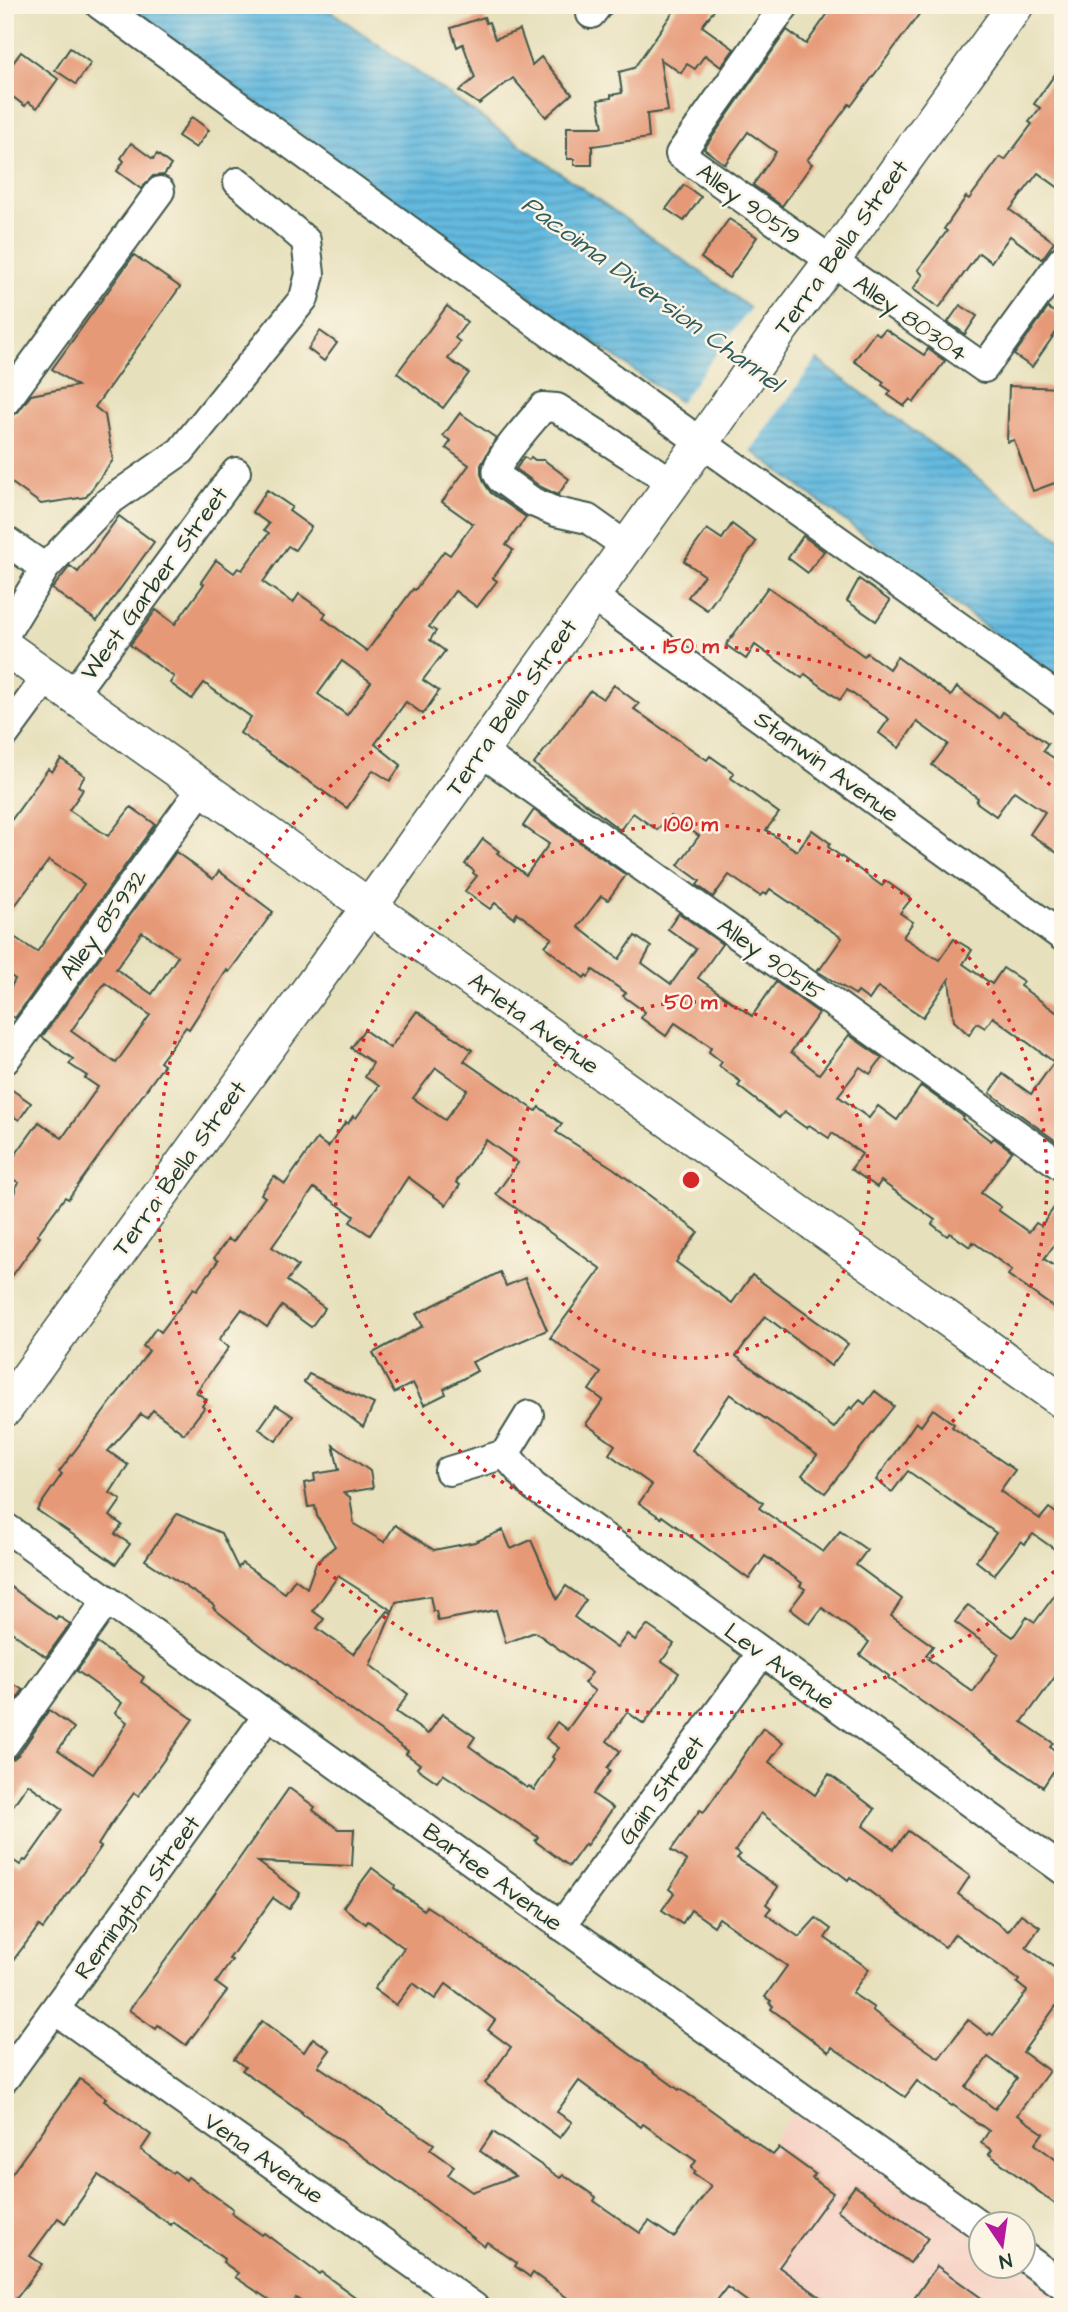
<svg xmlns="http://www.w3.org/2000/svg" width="1068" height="2312" viewBox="0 0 1068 2312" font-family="'Architects Daughter',sans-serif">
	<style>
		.built { fill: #f6d2c4 }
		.water { fill: url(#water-rules); stroke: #417b8a; stroke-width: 2 }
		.pier { fill: #e7e0bc }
		.building { fill: #e69977; fill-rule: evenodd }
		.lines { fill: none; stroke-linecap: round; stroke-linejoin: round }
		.minor-casing { stroke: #3d5548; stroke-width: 32 }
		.major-casing { stroke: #3d5548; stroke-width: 38 }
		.minor { stroke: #fff; stroke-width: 28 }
		.major { stroke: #fff; stroke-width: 35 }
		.ring { fill: none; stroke: #d62828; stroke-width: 3.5; stroke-dasharray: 3.5 7 }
		.labels { text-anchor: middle; stroke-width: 5; stroke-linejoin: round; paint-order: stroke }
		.street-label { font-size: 24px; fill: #1f3d34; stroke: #fcf5e5 }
		.water-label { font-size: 26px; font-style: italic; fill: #305c5f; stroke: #fcf5e5 }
		.centre { fill: #d62828; stroke: #fcf5e5; stroke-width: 3.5 }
		.ring-label { font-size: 21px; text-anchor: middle; font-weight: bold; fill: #d62828; stroke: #fcf5e5; stroke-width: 5; stroke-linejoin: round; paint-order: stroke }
	</style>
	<defs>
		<pattern id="water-rules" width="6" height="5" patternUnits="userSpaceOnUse" patternTransform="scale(1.75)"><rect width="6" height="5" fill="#63b9df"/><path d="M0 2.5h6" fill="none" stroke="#5198b6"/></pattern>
	</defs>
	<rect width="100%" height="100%" fill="#fcf5e5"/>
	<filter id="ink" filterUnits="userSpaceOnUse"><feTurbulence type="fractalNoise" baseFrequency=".0143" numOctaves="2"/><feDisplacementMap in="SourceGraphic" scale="14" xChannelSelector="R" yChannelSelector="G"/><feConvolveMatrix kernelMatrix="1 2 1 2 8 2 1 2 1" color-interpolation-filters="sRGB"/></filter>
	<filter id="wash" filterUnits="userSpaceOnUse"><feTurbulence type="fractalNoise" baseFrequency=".00686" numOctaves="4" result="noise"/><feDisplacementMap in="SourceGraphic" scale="28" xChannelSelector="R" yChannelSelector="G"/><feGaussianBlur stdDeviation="1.57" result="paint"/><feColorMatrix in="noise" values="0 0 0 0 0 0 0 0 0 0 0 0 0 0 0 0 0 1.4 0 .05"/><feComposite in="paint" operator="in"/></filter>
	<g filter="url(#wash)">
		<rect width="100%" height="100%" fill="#e7e0bc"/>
		<polygon class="built" points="803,2100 980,2226 981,2266 1023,2266 1063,2285 1063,2307 653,2307"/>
		<polygon class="water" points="123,5 322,5 722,287 824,365 1063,541 1063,685 759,456 652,383 226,81"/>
		<polygon class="pier" points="752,306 818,357 749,453 678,405"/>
		<g id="blocks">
			<g class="building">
				<polygon points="678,5 718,5 702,26 734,49 721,67 705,55 695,69 687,64 681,73 660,59 668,111 647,114 649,138 592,146 592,165 574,165 574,159 567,159 567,127 603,127 598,100 611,98 611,95 622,93 619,72 634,68"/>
				<polygon points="834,5 910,5 920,13 851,106 849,104 822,141 807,160 812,164 782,206 753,185 776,152 748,132 725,164 704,149 787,30 806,44"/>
				<polygon points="484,17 486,23 489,22 495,39 520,30 532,65 541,57 572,94 546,117 513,78 479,104 459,91 475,78 463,44 457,47 451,28"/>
				<polygon points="70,48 91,63 76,84 55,70"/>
				<polygon points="21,52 58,79 37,108 28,102 25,106 5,91 5,74"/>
				<polygon points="1063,63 1063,191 1038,173 1010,210 1054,242 1042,259 1010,236 991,262 979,253 939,308 913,289 923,275 918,270 947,231 944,229 966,197 969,199 1000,157 1005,160 1032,124 1029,122 1040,108 1034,104"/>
				<polygon points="192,117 209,130 196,148 178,136"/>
				<polygon points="131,143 153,159 157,154 171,165 164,175 153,176 141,189 117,171 124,161 121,158"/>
				<polygon points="684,185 701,197 684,221 666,209"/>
				<polygon points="729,219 757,237 729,278 701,258"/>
				<polygon points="134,255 180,287 95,407 105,415 113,460 86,497 41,504 5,478 5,421 18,412 31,395 77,386 52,369"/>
				<polygon points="960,305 977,316 965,334 948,322"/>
				<polygon points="447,306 467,322 455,338 460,342 448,359 469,373 443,408 397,373"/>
				<polygon points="1048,308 1063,318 1063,322 1032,367 1014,355"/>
				<polygon points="885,329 924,355 928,349 945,361 914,402 910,399 904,406 888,395 891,391 882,385 884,382 854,361 875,332 880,335"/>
				<polygon points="320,331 337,343 324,361 308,349"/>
				<polygon points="1009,386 1063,388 1063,480 1033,491 1014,440 1007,442"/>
				<path d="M460,413l36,25 -15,27v9l4,10 6,9 35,24 -20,28 7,5 -20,28 4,3 -20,26 -22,-16 -26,36 7,4 -6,9 15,11 -22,29 16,11 -16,23 -17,-12 -31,42 26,21 -11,16 -17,-11 -26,38 -107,-75 11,-16 -47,-34 -12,16 -22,-16 4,-6 -44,-32 26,-35 19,14 29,-40 -3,-2 15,-22 18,13 4,-5 4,2 27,-37 -5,-3 5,-6 -17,-12 15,-22 25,17 -3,4 22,16 -16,23 -7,-4 -25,36 30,21 6,-9 27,19 -3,5 44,33 46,-62 2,1 29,-39 6,4 23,-31 -31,-22 27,-37 -23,-17 5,-7 -8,-5zM342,661l29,21 -24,33 -29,-21z"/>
				<polygon points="524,457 529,460 531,457 535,460 544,460 569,479 558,495 541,487 516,469"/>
				<polygon points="119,516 154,542 97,621 52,589 70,566 78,572"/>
				<polygon points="732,524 756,542 707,610 688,597 704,575 684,561 707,529 722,539"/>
				<polygon points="803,536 824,551 808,573 788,558"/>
				<polygon points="859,579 890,601 876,621 847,601"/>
				<polygon points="768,587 864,656 867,653 889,669 897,657 951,696 957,687 999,718 1003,712 1048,744 1043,751 1063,764 1063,857 1030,834 1045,812 1014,791 996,816 976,802 978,798 932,765 948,744 917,722 899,748 879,733 889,719 847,690 840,700 805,674 802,678 755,645 746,659 726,645"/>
				<polygon points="614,685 639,704 634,709 707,760 710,756 734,773 731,778 779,813 766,830 797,851 812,830 830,843 828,847 882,886 886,881 911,899 900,913 913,922 903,937 939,960 954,939 972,950 963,964 992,984 1003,968 1023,981 1020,986 1063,1017 1063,1146 990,1093 1003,1074 1031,1094 1054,1062 993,1017 985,1028 977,1023 969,1035 954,1021 949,979 923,1017 878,987 869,1000 858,992 856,995 817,971 819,968 820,969 842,938 770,889 766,895 763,893 760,896 729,875 713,897 697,885 700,881 678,865 699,836 671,816 657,830 633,813 620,830 534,764 588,693 591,691 603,699"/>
				<polygon points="61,759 85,776 78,786 83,789 81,793 69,810 108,836 131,807 155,824 15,1018 5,1012 5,998 15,979 5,972 5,931 37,952 84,884 49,860 5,919 5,829 48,769 52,772"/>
				<polygon points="534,810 626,875 608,900 601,896 578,927 619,959 635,936 651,947 642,963 671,984 696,949 668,929 679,913 722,944 698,978 752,1016 776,982 819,1013 791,1052 819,1074 849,1035 882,1058 870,1074 860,1067 838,1096 869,1118 878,1106 897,1120 921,1086 964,1117 962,1119 991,1141 994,1138 1012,1151 981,1193 1001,1207 998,1210 1029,1232 1036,1223 1041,1226 1063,1195 1063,1233 1044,1259 1063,1272 1063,1314 1008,1275 1012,1270 973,1242 970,1247 950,1233 947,1236 932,1224 935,1220 881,1181 877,1187 851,1169 862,1154 832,1133 829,1138 809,1125 806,1128 784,1112 779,1118 738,1086 741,1082 719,1066 722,1062 709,1052 711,1047 675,1023 666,1036 641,1018 645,1012 623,996 626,993 593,970 588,977 586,975 584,978 548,949 545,946 552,938 517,913 514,918 495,903 490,909 465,891 477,876 473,873 474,871 465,864 483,839 499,851 497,853 526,875 549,844 523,826"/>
				<path d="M176,852l37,27 6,-8 54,41 -44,60 -2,-2 -38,59 -3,-2 -26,35 4,3 -96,134 -3,-2 -28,38 3,2 -35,49v-80l11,-15 -2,-2 5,-6 -14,-9v-5l34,-47 23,16 36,-51 -13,-9 2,-2 -18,-12 4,-5 -31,-22zM142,932l36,24 -26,38 -36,-25zM105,983l45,32 -34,48 -45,-32z"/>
				<path d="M417,1011l55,39 -8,11 72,50 3,-4 23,17 -6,8 57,36 85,64 -22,30 56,41 20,-28 96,69 -17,22 -66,-50 -29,40 98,72 16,-21 2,2 8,-9 5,4 10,-13 19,15 -69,87 -23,-18 15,-20 -87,-61 -38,56 71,53 -4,5 64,44 17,-21 27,19 -11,15 46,34 -11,17 42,30 -7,9 4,2 -2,2 45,33 26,-38 -44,-32 13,-17 45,32 14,-20 8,5 28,-38v99l-8,-6 -33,45 31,21 -3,4 13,9 -20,31 -155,-109 1,-2 -29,-21 9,-13 -47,-34 -12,16 -20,-15 15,-20 -5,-3 2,-3 -37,-27 -16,23 -87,-63 -1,2 -22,-15 13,-18 -43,-31 6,-9 -29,-21 17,-24 -14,-10 12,-17 -51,-35 51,-69 -105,-75 22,-31 -32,-23 -30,42 4,3 -14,20 -38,-28 -38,58 -20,-13 4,-6 -40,-28 -42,59 26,19 -11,15 38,27 -14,19 -29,-21 -15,21 -25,-18 -23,31 10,7 -33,45 11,8 -5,6 2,2 -20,26 -31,-24 -6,8 -6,-4 -33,37 20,14 -18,28 11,7 -11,16 12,9 -7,9 15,10 -14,20 -79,-54 25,-36 -3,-2 90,-121 -6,-5 13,-18 5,4 33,-44 3,2 21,-29 -4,-3 14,-19 5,3 32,-45 -4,-3 13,-18 11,8 32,-45 11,8 18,-25 2,2 5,-8 3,2 23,-32 -14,-9 8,-14 -22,-15 13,-18 26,18zM436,1068l31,22 -22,30 -32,-22z"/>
				<polygon points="5,1085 31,1103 19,1120 5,1111"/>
				<polygon points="500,1272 506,1286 525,1278 547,1330 472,1362 477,1371 444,1389 446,1394 424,1405 413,1383 394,1393 373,1353 423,1326 416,1314"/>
				<polygon points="309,1374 374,1404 363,1427 304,1382"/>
				<polygon points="276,1405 293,1416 276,1441 259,1429"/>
				<polygon points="933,1409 954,1424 952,1427 1015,1470 1000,1491 1040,1519 1049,1508 1063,1518 1063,1555 1033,1534 1025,1544 1021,1541 994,1575 976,1561 996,1533 908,1471 892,1492 876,1480 916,1422 921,1426"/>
				<path d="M333,1445l37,26 3,17 -29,5 6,4 4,27 30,18 11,-17 39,25 41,-8 28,-12 8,19 20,-9 26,59 9,-13 20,14 -12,17 43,31 10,-14 8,6 12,-15 27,19 -12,17 17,12 -21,32 -14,19 -17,-12 -20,29 13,10 -13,17 3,3 -17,23 20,14 -27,38 -1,-2 -16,22 -34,-25 3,-4 -95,-63 -6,8 -20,-14 3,-4 -14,-10 2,-3 -145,-104 -50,-39 2,-2 -70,-46 32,-46 44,19 17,35 4,-5 43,30 10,-14 12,9 9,-25 19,-17 -18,-30 -2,-10 -7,1 -4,-24 11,-2 -1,-7 25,-4zM338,1576l55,35 3,-9 34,-6 3,15h3l2,10 58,-11 10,33 29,-11 57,41 -8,10 11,8 -28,39 -10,-8 -11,16 13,10 -7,9 2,2 -20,31 -5,-4 -2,2 -58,-42 6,-9 -33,-23 -14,20 -32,-22 12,-18 -38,-29 22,-52 -4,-2 -35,43 -36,-26 7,-9 -11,-8z"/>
				<polygon points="5,1583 56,1619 58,1616 70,1624 46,1657 5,1627"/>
				<polygon points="97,1643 144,1677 141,1682 193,1719 138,1796 134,1793 110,1826 98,1845 101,1847 43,1929 39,1926 5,1971 5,1855 20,1865 24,1860 26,1861 63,1809 28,1784 5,1817 5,1760 13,1759 19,1754 49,1710 74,1728 58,1750 93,1774 118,1738 127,1722 115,1713 122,1703 77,1671"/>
				<polygon points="5,1679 23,1690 5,1715"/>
				<path d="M763,1728l20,15 -14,19 46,33 14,-21 46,35 -12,17 31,23 14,-18 62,45 -12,18 17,13 33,24 13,-17 19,13 -14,20 37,27v37l-7,-5 -33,46 26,19 -32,44 26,18 -8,11 28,21v45l-74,-56 3,-4 -11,-7 8,-12 -36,-26 -1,1 -35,-25 -12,16 -73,-50 -3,5 -58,-43 2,-3 -4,-3 2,-2 -6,-4 22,-31 -68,-48 -5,8 -23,-16 -9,14 -20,-14 12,-17 -5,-4 18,-28 -16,-11 29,-40 4,2zM761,1813l87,67 2,-3 95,70 10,-13 64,46 -2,3 10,8 -34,44 -3,-2 -2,2 -20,-15 -29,38 -37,-25 -30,-23 2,-2 -22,-15 17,-24 -44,-31 6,-9 -15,-11 -17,19 -33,-23 5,-6 -5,-4 12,-17 -41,-29 3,-3 -5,-4zM988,2057l29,21 -22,31 -29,-22z"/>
				<polygon points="289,1788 315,1807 313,1810 338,1829 354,1829 352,1866 258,1862 300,1893 289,1909 273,1898 229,1959 232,1960 216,1983 227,1991 186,2045 158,2025 156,2029 129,2010 223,1882"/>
				<polygon points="372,1868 395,1885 394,1888 424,1910 426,1906 437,1913 679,2090 680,2089 707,2107 773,2155 779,2148 815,2174 812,2178 833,2193 779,2267 834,2307 755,2307 727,2287 712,2307 580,2307 533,2273 530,2277 515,2266 517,2263 487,2242 484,2246 419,2196 301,2113 302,2112 242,2070 245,2067 234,2059 262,2021 304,2052 313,2038 330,2050 318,2066 434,2144 430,2149 454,2166 448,2175 472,2192 515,2176 480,2151 493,2132 560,2178 563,2174 596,2197 594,2201 640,2233 649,2221 673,2237 675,2236 711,2186 693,2174 695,2171 691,2168 696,2161 643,2124 641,2127 579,2081 557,2112 572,2122 560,2138 485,2083 511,2047 488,2030 495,2020 446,1984 435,1999 413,1983 396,2005 374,1989 404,1948 368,1921 366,1924 343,1907"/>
				<polygon points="80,2079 106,2098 104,2101 151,2135 141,2150 172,2173 174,2171 186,2180 188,2177 233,2209 231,2213 262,2235 264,2233 319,2274 321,2272 369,2307 309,2307 296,2298 290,2307 280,2307 235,2277 238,2273 223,2262 224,2259 173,2222 171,2225 98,2175 65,2223 58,2218 30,2256 42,2264 10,2307 5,2307 5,2183"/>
				<polygon points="855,2186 928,2238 910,2263 837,2210"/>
				<polygon points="937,2266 994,2307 908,2307"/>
			</g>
		</g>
	</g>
	<g filter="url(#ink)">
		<use href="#blocks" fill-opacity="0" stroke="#3d5548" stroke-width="2"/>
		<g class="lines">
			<g class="minor-casing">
				<g id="minor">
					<polyline points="100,5 646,403 1063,701"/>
					<polyline points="785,5 680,154 984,368 1063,259"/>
					<polyline points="591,14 598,5"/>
					<polyline points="5,402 160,191"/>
					<polyline points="5,540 45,568"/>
					<path d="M626,546l-38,-27 -32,-7 -23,-10 -32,-23c-3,-5 -5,-5 -3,-11 3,-14 35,-48 45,-61l14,1 115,74"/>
					<polyline points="591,595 1063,937"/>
					<polyline points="5,634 45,568 108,502 181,451 304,298 310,274 306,241 238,182"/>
					<polyline points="72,695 236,472"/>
					<polyline points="5,734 47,677"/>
					<polyline points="480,751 1063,1167"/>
					<polyline points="5,1060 202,788"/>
					<polyline points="505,1454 533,1486 1063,1870"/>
					<polyline points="449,1471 505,1454 529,1415"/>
					<polyline points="5,1527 981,2226"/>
					<polyline points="5,1744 107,1600"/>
					<polyline points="561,1926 762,1653"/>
					<polyline points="55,2010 474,2307"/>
					<polyline points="5,2078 268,1715"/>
					<polyline points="1023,2256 1063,2285"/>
				</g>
			</g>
			<g class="major-casing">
				<g id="major">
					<polyline points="5,647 1063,1401"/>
					<polyline points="5,1409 370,906 711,429 782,327 831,262 1016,5"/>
				</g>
			</g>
			<use href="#minor" class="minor"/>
			<use href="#major" class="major"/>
		</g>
	</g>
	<g class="ring">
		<circle cx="691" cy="1180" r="178"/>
		<circle cx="691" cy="1180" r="356"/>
		<path d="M1062 1564A534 534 0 1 1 1062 796"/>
	</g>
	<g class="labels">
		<g class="street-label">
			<text transform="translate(749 204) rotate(36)" y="8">Alley 90519</text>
			<text transform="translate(841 247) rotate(-54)" y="8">Terra Bella Street</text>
			<text transform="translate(911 318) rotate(35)" y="8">Alley 80304</text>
			<text transform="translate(154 583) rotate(-54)" y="8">West Garber Street</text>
			<text transform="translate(511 707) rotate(-55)" y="8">Terra Bella Street</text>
			<text transform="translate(827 766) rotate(36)" y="8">Stanwin Avenue</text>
			<text transform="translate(103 924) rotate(-54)" y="8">Alley 85932</text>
			<text transform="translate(771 959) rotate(36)" y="8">Alley 90515</text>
			<text transform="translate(534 1023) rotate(36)" y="8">Arleta Avenue</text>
			<text transform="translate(179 1168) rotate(-54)" y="8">Terra Bella Street</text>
			<text transform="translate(780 1666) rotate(36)" y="8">Lev Avenue</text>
			<text transform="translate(661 1790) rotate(-54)" y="8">Gain Street</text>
			<text transform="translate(493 1877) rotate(36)" y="8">Bartee Avenue</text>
			<text transform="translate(137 1897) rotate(-54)" y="8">Remington Street</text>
			<text transform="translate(264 2158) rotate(35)" y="8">Vena Avenue</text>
		</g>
		<g class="water-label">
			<text transform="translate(653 293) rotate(36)" y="9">Pacoima Diversion Channel</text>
		</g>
	</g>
	<circle cx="691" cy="1180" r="10" class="centre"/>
	<g class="ring-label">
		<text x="691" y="653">150 m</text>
		<text x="691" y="831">100 m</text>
		<text x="691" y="1009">50 m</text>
	</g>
	<rect width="1068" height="2312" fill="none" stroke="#fcf5e5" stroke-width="28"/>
	<g transform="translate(1002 2245) rotate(167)"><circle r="33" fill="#fcf5e5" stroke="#a4ab9e" stroke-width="2"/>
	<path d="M0-5L12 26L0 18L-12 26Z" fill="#b5179e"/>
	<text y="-10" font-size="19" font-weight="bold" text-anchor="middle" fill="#1f3d34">N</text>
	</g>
</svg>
